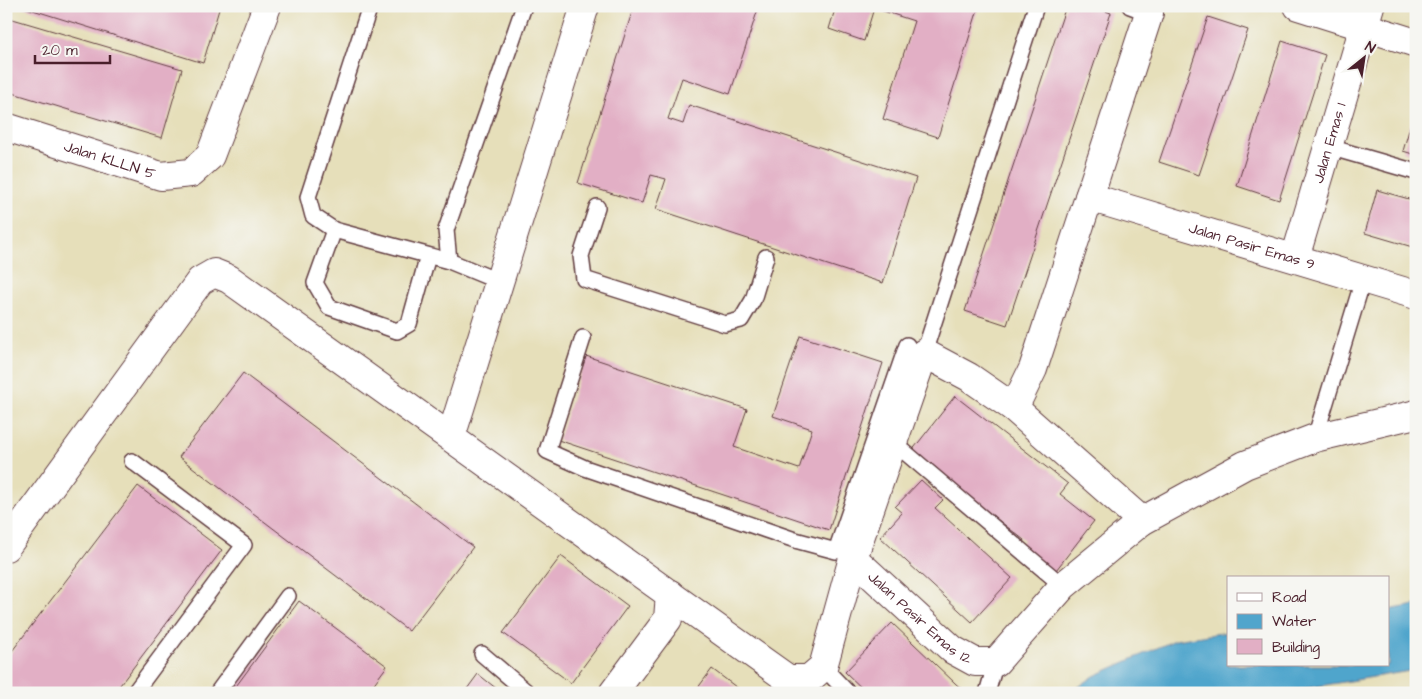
<svg xmlns="http://www.w3.org/2000/svg" width="1422" height="699" viewBox="0 0 1422 699" font-family="'Architects Daughter',sans-serif">
	<style>
		.water { fill: #50a5cc; stroke: #4d627c }
		.building { fill: #e2afc5 }
		.lines { fill: none; stroke-linecap: round; stroke-linejoin: round }
		.lane-casing { stroke: #613c40; stroke-width: 18 }
		.street-casing { stroke: #613c40; stroke-width: 30 }
		.lane { stroke: #fff; stroke-width: 15 }
		.street { stroke: #fff; stroke-width: 28 }
		.labels { text-anchor: middle; stroke-width: 5; stroke-linejoin: round; paint-order: stroke }
		.street-label { font-size: 15px; fill: #4a1f2b; stroke: #f6f6f2 }
	</style>
	<rect width="100%" height="100%" fill="#f6f6f2"/>
	<filter id="ink" filterUnits="userSpaceOnUse"><feTurbulence type="fractalNoise" baseFrequency=".02" numOctaves="2"/><feDisplacementMap in="SourceGraphic" scale="10" xChannelSelector="R" yChannelSelector="G"/><feConvolveMatrix kernelMatrix="1 2 1 2 8 2 1 2 1" color-interpolation-filters="sRGB"/></filter>
	<filter id="wash" filterUnits="userSpaceOnUse"><feTurbulence type="fractalNoise" baseFrequency=".0096" numOctaves="4" result="noise"/><feDisplacementMap in="SourceGraphic" scale="20" xChannelSelector="R" yChannelSelector="G"/><feGaussianBlur stdDeviation="1.12" result="paint"/><feColorMatrix in="noise" values="0 0 0 0 0 0 0 0 0 0 0 0 0 0 0 0 0 1.4 0 .05"/><feComposite in="paint" operator="in"/></filter>
	<g filter="url(#wash)">
		<rect width="100%" height="100%" fill="#e6dfba"/>
		<polygon class="water" points="1416,605 1416,670 1277,693 1070,693 1094,676 1175,640 1228,632 1228,665 1388,665 1388,610"/>
		<g id="blocks">
			<g class="building">
				<polygon points="20,6 220,6 203,63"/>
				<polygon points="634,6 759,6 730,94 682,78 668,119 683,124 689,105 916,178 883,283 656,209 666,179 651,175 642,203 578,183"/>
				<polygon points="836,6 979,6 938,137 883,119 914,21 874,8 864,41 829,29"/>
				<polygon points="1066,6 1091,6 1111,13 1007,325 965,311"/>
				<polygon points="6,17 182,69 162,138 6,91"/>
				<polygon points="1208,17 1248,30 1199,175 1159,162"/>
				<polygon points="1282,41 1325,55 1279,200 1237,186"/>
				<polygon points="1414,113 1416,113 1416,155 1403,151"/>
				<polygon points="1377,190 1416,201 1416,248 1365,233"/>
				<polygon points="800,336 883,363 829,530 558,440 586,356 747,409 734,447 799,469 812,429 773,416"/>
				<polygon points="243,373 473,547 409,631 179,457"/>
				<polygon points="955,396 1068,484 1060,494 1094,521 1053,574 1019,547 1024,540 911,452"/>
				<polygon points="921,480 943,500 935,508 1012,578 972,622 880,537 902,513 895,507"/>
				<polygon points="138,486 222,550 114,693 6,693 6,659"/>
				<polygon points="561,556 628,606 571,683 503,633"/>
				<polygon points="299,601 387,666 367,693 231,693"/>
				<polygon points="892,623 955,683 966,693 867,693 845,672"/>
				<polygon points="712,669 744,693 694,693"/>
				<polygon points="478,674 502,693 464,693"/>
			</g>
		</g>
	</g>
	<g filter="url(#ink)">
		<use href="#blocks" fill-opacity="0" stroke="#613c40" stroke-width="1"/>
		<g class="lines">
			<g class="lane-casing">
				<g id="lane">
					<polyline points="370,6 308,197 313,216 334,230 449,261 500,282"/>
					<polyline points="1130,6 1149,13"/>
					<polyline points="1329,147 1416,172"/>
					<polyline points="597,207 581,256 584,279 725,324 741,320 753,300 766,257"/>
					<polyline points="334,230 315,283 329,307 397,331 409,324 428,256"/>
					<polyline points="449,261 446,230 524,6"/>
					<polyline points="583,338 547,451 585,468 795,540 836,551 907,345"/>
					<polyline points="924,353 1036,6"/>
					<polyline points="1315,438 1363,280"/>
					<polyline points="893,442 1063,586"/>
					<polyline points="132,461 244,545 134,693"/>
					<polyline points="482,654 528,693"/>
					<polyline points="823,667 848,693"/>
					<polyline points="217,693 288,596"/>
					<polyline points="987,693 996,662"/>
				</g>
			</g>
			<g class="street-casing">
				<g id="street">
					<polyline points="1298,6 1416,43"/>
					<path id="s1" d="M6,127l155,49 30,-3 19,-17 57,-150"/>
					<path id="s2" d="M1089,197l327,98"/>
					<path id="s3" d="M1295,258l75,-252"/>
					<polyline points="451,437 585,6"/>
					<polyline points="1142,521 1245,465 1315,438 1416,414"/>
					<polyline points="6,547 200,281 214,273 229,279 788,679 809,679 823,667 853,558 924,353 969,377 1014,408 1033,369 1149,13"/>
					<path id="s4" d="M853,558l100,92 22,12h21l67,-76 79,-65 -128,-113"/>
					<polyline points="613,693 668,619 670,594"/>
				</g>
			</g>
			<use href="#lane" class="lane"/>
			<use href="#street" class="street"/>
		</g>
	</g>
	<g class="labels">
		<g class="street-label">
			<text dy="5" stroke="none"><textPath href="#s3" startOffset="120">Jalan Emas 1</textPath></text>
			<text dy="5" stroke="none"><textPath href="#s1" startOffset="109">Jalan KLLN 5</textPath></text>
			<text dy="5" stroke="none"><textPath href="#s2" startOffset="170">Jalan Pasir Emas 9</textPath></text>
			<text dy="5" stroke="none"><textPath href="#s4" startOffset="90">Jalan Pasir Emas 12</textPath></text>
		</g>
	</g>
	<rect width="1422" height="699" fill="none" stroke="#f6f6f2" stroke-width="25"/>
	<rect x="1227" y="576" width="162" height="90" fill="#f6f6f2" stroke="#b1a0a2"/>
	<rect x="1237" y="593" width="25" height="8" fill="#ffffff" stroke="#b1a0a2"/>
	<text x="1272" y="602" font-size="15" fill="#4a1f2b">Road</text>
	<rect x="1237" y="614" width="25" height="15" fill="#50a5cc" stroke="#b1a0a2"/>
	<text x="1272" y="626" font-size="15" fill="#4a1f2b">Water</text>
	<rect x="1237" y="639" width="25" height="15" fill="#e2afc5" stroke="#b1a0a2"/>
	<text x="1272" y="652" font-size="15" fill="#4a1f2b">Building</text>
	<g transform="translate(1364 58) rotate(30)" stroke="#f6f6f2" stroke-width="4" paint-order="stroke">
	<path d="M0-4L9 19L0 12L-9 19Z" fill="#4a1f2b"/>
	<text y="-8" font-size="14" font-weight="bold" text-anchor="middle" fill="#4a1f2b">N</text>
	</g>
	<path d="M35 55v8h75v-8" fill="none" stroke="#4a1f2b" stroke-width="2.5"/>
	<text x="42" y="55" font-size="15" fill="#4a1f2b" stroke="#f6f6f2" stroke-width="4" paint-order="stroke">20 m</text>
</svg>
